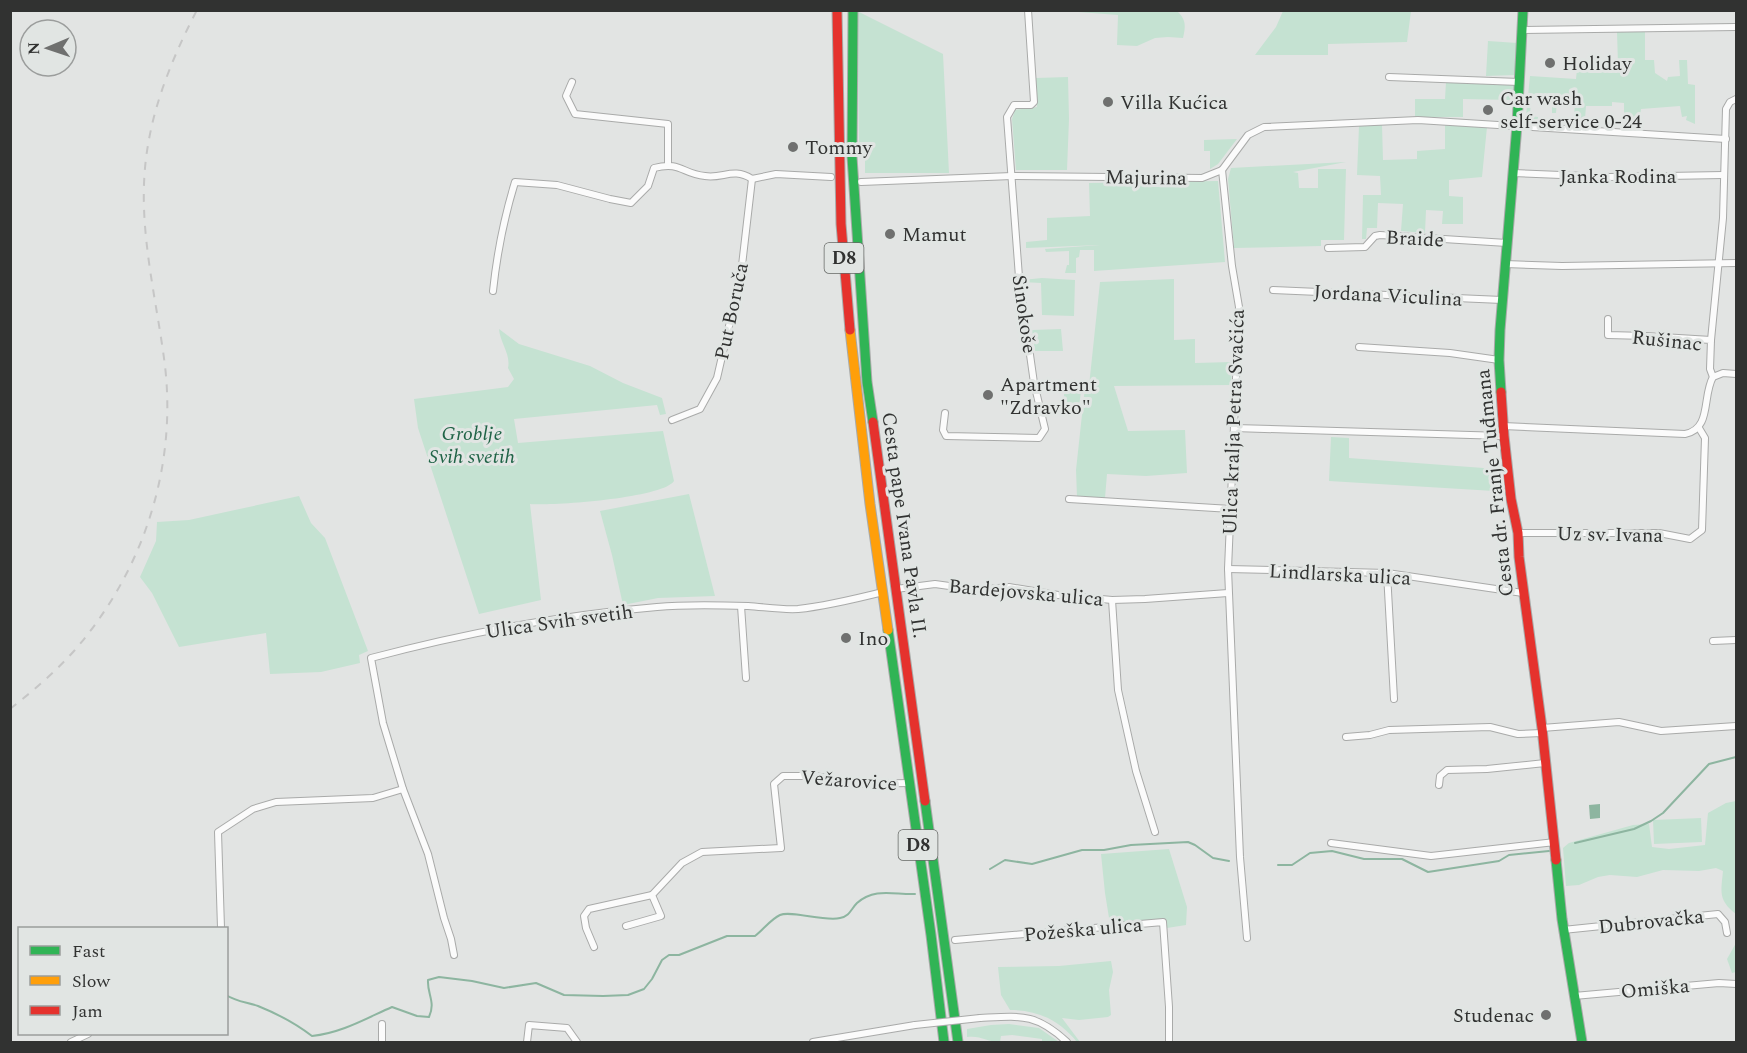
<svg xmlns="http://www.w3.org/2000/svg" width="1747" height="1053" viewBox="0 0 1747 1053" font-family="Spectral,serif">
<rect width="100%" height="100%" fill="#e2e4e3"/>
<g fill="#c5e2d2">
<path d="M857,11L943,54L949,173H865V147L859,146Z"/>
<path d="M1065,11H1177C1186,19 1186,26 1183,38L1168,37L1155,38L1137,46L1117,45L1118,15Z"/>
<path d="M1283,11H1411L1407,42L1328,44V55H1255L1276,27Z"/>
<path d="M1617,32H1645V60H1654L1655,73L1667,81L1668,77L1680,76L1679,60H1687L1688,84L1695,85V124L1686,120L1687,116L1682,117L1680,106L1641,109L1639,126H1624V103L1612,102V106H1586L1585,119H1574L1575,101L1557,100L1556,113H1552V99L1531,98L1530,116L1538,117V121L1527,120L1526,116L1530,76L1576,79L1577,69C1591,69 1607,72 1618,64Z"/>
<path d="M1488,41L1517,43L1515,75L1486,76Z"/>
<path d="M1068,77L1069,119L1067,170H1016L1012,119L1015,110L1037,107L1036,78Z"/>
<path d="M1446,82L1514,85L1513,100L1463,99V117H1415V99H1445Z"/>
<path d="M1382,125L1383,160L1417,159V151L1445,149V125L1487,127L1482,177L1449,180V196L1463,197V224H1442L1443,211L1426,210L1425,233L1401,231L1403,204L1378,203L1377,228H1367L1366,239H1362L1363,195H1381L1380,176L1357,175L1359,126Z"/>
<path d="M1237,139L1218,164L1210,169V151H1204V140Z"/>
<path d="M1346,162L1293,172L1298,173L1299,188H1318V169H1346L1344,240H1321V246L1234,248L1228,179L1231,168Z"/>
<path d="M1218,181L1225,262L1094,271V250H1080L1079,257L1076,258V273H1065L1067,265H1069V251L1046,252L1045,249L1100,245L1026,248V242L1047,240V218L1090,216L1089,183Z"/>
<path d="M1042,278L1075,280L1074,316L1042,315L1041,283L1022,282V280Z"/>
<path d="M1174,279V340L1195,339V363L1232,362L1231,385L1114,386L1128,431L1185,430L1187,473L1146,476L1107,474L1105,498L1077,497L1076,470L1085,387L1089,386L1100,282Z"/>
<path d="M499,329L519,344L590,366L623,383L662,398L666,414L660,415L657,405L514,419L518,443L663,431L674,481C663,498 553,506 530,504L541,600L479,614L418,428L414,399L508,387L514,379L508,368C511,354 500,343 499,329Z"/>
<path d="M1061,329L1063,351H1035L1032,330Z"/>
<path d="M1064,385H1082L1079,406H1064Z"/>
<path d="M1331,437L1349,438V458L1497,469L1494,491L1329,481Z"/>
<path d="M689,494L715,596L658,598L623,605L612,555L600,511Z"/>
<path d="M299,496L311,523L325,538L368,651L359,655L360,663L321,672L270,674L266,633L179,647L152,593L140,577L156,541L157,522L189,520Z"/>
<path d="M1736,801V914C1718,900 1721,892 1723,871L1716,868L1699,871L1663,870L1637,877L1610,875L1598,877L1579,885L1566,886L1563,848L1569,843L1633,825L1649,824L1652,847L1669,849L1705,845L1708,813L1726,803Z"/>
<path d="M1701,818L1702,842L1654,844L1653,820Z"/>
<path d="M1169,849L1187,907L1186,925L1167,928L1163,919L1110,924L1105,893L1101,854Z"/>
<path d="M1736,943V972L1732,973L1727,959Z"/>
<path d="M1111,961L1113,972L1109,990L1111,1015L1108,1017L1079,1020L1062,1018L1080,1042H1077C1059,1020 1038,1010 1010,1010L1001,995L998,967L1059,966Z"/>
<path d="M1009,1024L1039,1028L1059,1042H1042V1039L1012,1035L1001,1036L1000,1042C988,1042 980,1035 967,1037V1029L991,1025Z"/>
</g>
<path fill="#8db5a0" d="M1600,804V818L1590,819L1589,805Z"/>
<g fill="none" stroke-linecap="round" stroke-linejoin="round">
<g stroke="#8db5a0" stroke-width="2">
<path d="M1575,843L1634,829L1651,821L1663,813L1709,764L1736,757"/>
<path d="M1278,865H1292L1310,853L1332,851L1364,859H1402L1428,872L1499,861L1509,855L1549,851"/>
<path d="M990,869L1005,860L1032,864L1082,850H1104L1131,845L1188,842L1195,845L1213,858L1229,861"/>
<path d="M226,995C237,1002 247,1002 258,1006C278,1014 295,1023 312,1036C341,1033 365,1019 392,1007L417,1016L429,1017C436,1002 427,994 428,980L439,977L472,981L504,988L536,983L564,995L603,996L628,995L644,989L652,979L662,960L669,955H679L727,936H755C763,930 771,919 780,915C791,910 825,922 840,918C850,916 851,909 857,903C875,887 895,895 915,894"/>
</g>
<defs>
<g id="street">
<path d="M1523,30L1736,27"/>
<path d="M1389,77L1519,82"/>
<path d="M572,82L566,96L575,114L668,124V164"/>
<path d="M1222,170L1232,266L1239,307L1228,569L1240,857L1247,938"/>
<path d="M1513,173L1610,177L1723,175"/>
<path d="M861,182L1012,176L1202,178L1222,170L1248,135L1264,127L1418,120L1726,139"/>
<path d="M1328,248L1365,247L1375,236L1380,235L1507,243"/>
<path d="M1505,264L1562,266L1736,263"/>
<path d="M1273,290L1502,300"/>
<path d="M493,291C497,253 504,218 515,182L557,185L610,199L631,203L648,186L654,168C681,161 682,174 705,176C723,179 733,167 752,179L776,174L831,177"/>
<path d="M1608,319V335L1646,336L1711,340L1710,369L1713,377"/>
<path d="M1711,340L1723,218L1726,109L1730,102L1736,99"/>
<path d="M1359,347L1450,353L1499,360"/>
<path d="M945,413L943,430L946,436L1039,438L1045,429L1034,383L1019,277L1007,117L1014,105H1031L1034,102L1028,10"/>
<path d="M672,420L700,409L717,378L741,274L752,179"/>
<path d="M1503,426L1685,434C1712,429 1702,396 1713,377L1723,373L1736,374"/>
<path d="M1234,428L1504,436"/>
<path d="M1069,499L1231,509"/>
<path d="M1518,533H1659L1690,539L1702,530L1705,438L1699,428"/>
<path d="M1228,569L1387,573L1523,593"/>
<path d="M1387,573L1394,699"/>
<path d="M896,589L935,584L978,590L1009,587L1058,595L1112,600L1145,599L1228,593"/>
<path d="M1112,600L1118,690L1136,771L1155,832"/>
<path d="M741,606L746,678"/>
<path d="M1713,641L1736,640"/>
<path d="M1542,728L1619,722L1661,731L1736,726"/>
<path d="M1346,737L1370,735L1389,730L1490,727L1518,734L1542,733"/>
<path d="M1439,785L1440,776L1447,770L1487,769L1545,763"/>
<path d="M1331,843L1431,856L1555,842"/>
<path d="M626,926L661,916L652,895L682,863L702,852L781,848L774,784L783,776H815L858,784L909,783"/>
<path d="M221,928L218,832L253,809L276,802L373,798L403,789"/>
<path d="M1563,930L1718,914L1725,922L1727,933"/>
<path d="M955,940L1163,922L1169,1007V1042"/>
<path d="M594,947L586,928L584,916L589,909L652,895"/>
<path d="M454,955L451,939L444,918L428,854L403,789L383,723L371,658C465,633 561,615 657,607C687,604 718,605 748,606C764,607 782,610 798,609C827,606 855,599 883,592"/>
<path d="M1574,996L1719,983L1736,984"/>
<path d="M980,1018C1021,1016 1036,1013 1067,1042"/>
<path d="M71,1042L88,1034"/>
<path d="M382,1042V1024"/>
<path d="M527,1042L529,1025L567,1028L577,1042"/>
<path d="M813,1042L915,1025"/>
</g>
<g id="fast">
<path d="M853,10L852,157L867,382L873,422"/>
<path d="M1501,392L1499,360L1500,330L1517,125L1523,10"/>
<path d="M888,630L931,935L944,1042"/>
<path d="M925,801L958,1042"/>
<path d="M1556,860L1562,919L1582,1042"/>
</g>
<path id="slow" d="M850,330L870,504L888,630"/>
<g id="jam">
<path d="M837,10L841,224L850,330"/>
<path d="M1501,392L1504,436L1511,499L1518,533L1519,557L1542,728L1556,860"/>
<path d="M873,422L925,801"/>
</g>
</defs>
<use href="#street" stroke="#a9aaa9" stroke-width="8"/>
<use href="#fast" stroke="#a9aaa9" stroke-width="11"/>
<use href="#slow" stroke="#a9aaa9" stroke-width="11"/>
<use href="#jam" stroke="#a9aaa9" stroke-width="11"/>
<use href="#street" stroke="#fbfbfb" stroke-width="6"/>
<use href="#fast" stroke="#30b455" stroke-width="9"/>
<use href="#slow" stroke="#ff9f0a" stroke-width="9"/>
<use href="#jam" stroke="#e5322d" stroke-width="9"/>
<path stroke="#c6c6c6" stroke-width="2" stroke-dasharray="8 8" stroke-linecap="butt" d="M10,709C33,691 55,672 74,651C142,573 177,470 165,366C157,301 139,235 145,168C150,112 171,60 197,10"/>
<defs>
<path id="street-bridge" d="M915,1025L980,1018"/>
</defs>
<use href="#street-bridge" stroke="#a9aaa9" stroke-width="8" stroke-linecap="butt"/>
<use href="#street-bridge" stroke="#fbfbfb" stroke-width="6"/>
</g>
<g fill="#6f706f" stroke="#e1e5e3" stroke-width="2">
<circle cx="1550" cy="63" r="6"/>
<circle cx="1108" cy="102" r="6"/>
<circle cx="1488" cy="110" r="6"/>
<circle cx="793" cy="147" r="6"/>
<circle cx="890" cy="234" r="6"/>
<circle cx="988" cy="395" r="6"/>
<circle cx="846" cy="638" r="6"/>
<circle cx="1546" cy="1015" r="6"/>
</g>
<g text-anchor="middle" stroke-width="6" stroke-linejoin="round" paint-order="stroke">
<g fill="#e1e5e3" stroke="#666866" stroke-width="1.5">
<rect x="824.5" y="243" width="39" height="30" rx="4.5"/>
<rect x="898.5" y="830" width="39" height="30" rx="4.5"/>
</g>
<g font-size="18" font-weight="bold" fill="#313231">
<text x="844" y="264">D8</text>
<text x="918" y="851">D8</text>
</g>
<g font-size="20" fill="#313231" stroke="#e1e5e3" text-anchor="start">
<text x="1562" y="70">Holiday</text>
<text x="1500" y="105">Car wash<tspan x="1500" dy="23">self-service 0-24</tspan></text>
<text x="1120" y="109">Villa Kućica</text>
<text x="805" y="154">Tommy</text>
<text x="902" y="241">Mamut</text>
<text x="1000" y="391">Apartment<tspan x="1000" dy="23">"Zdravko"</tspan></text>
<text x="858" y="645">Ino</text>
<text x="1534" y="1022" text-anchor="end">Studenac</text>
</g>
<g font-size="20" fill="#313231" stroke="#e1e5e3">
<text x="1618" y="183">Janka Rodina</text>
<text transform="translate(1146 177) rotate(1)" y="7">Majurina</text>
<text transform="translate(1415 238) rotate(3)" y="7">Braide</text>
<text transform="translate(1388 295) rotate(3)" y="7">Jordana Viculina</text>
<text transform="translate(731 311) rotate(-78)" y="7">Put Boruča</text>
<text transform="translate(1025 314) rotate(82)" y="7">Sinokoše</text>
<text transform="translate(1667 340) rotate(6)" y="7">Rušinac</text>
<text transform="translate(1233 422) rotate(-88)" y="7">Ulica kralja Petra Svačića</text>
<text transform="translate(1494 483) rotate(-96)" y="7">Cesta dr. Franje Tuđmana</text>
<text transform="translate(905 525) rotate(82)" y="7">Cesta pape Ivana Pavla II.</text>
<text transform="translate(1610 534) rotate(1)" y="7">Uz sv. Ivana</text>
<text transform="translate(1340 574) rotate(3)" y="7">Lindlarska ulica</text>
<text transform="translate(1026 592) rotate(5)" y="7">Bardejovska ulica</text>
<text transform="translate(559 621) rotate(-8)" y="7">Ulica Svih svetih</text>
<text transform="translate(849 780) rotate(4)" y="7">Vežarovice</text>
<text transform="translate(1651 921) rotate(-6)" y="7">Dubrovačka</text>
<text transform="translate(1083 929) rotate(-5)" y="7">Požeška ulica</text>
<text transform="translate(1655 988) rotate(-5)" y="7">Omiška</text>
</g>
<g font-size="20" font-style="italic" fill="#1f6346" stroke="#e1e5e3">
<text x="472" y="440">Groblje<tspan x="472" dy="23">Svih svetih</tspan></text>
</g>
</g>
<rect width="1747" height="1053" fill="none" stroke="#313231" stroke-width="24"/>
<rect x="18" y="927" width="210" height="108" fill="#e1e5e3" stroke="#9b9d9c" stroke-width="1.5"/>
<rect x="30" y="946" width="30" height="9" fill="#30b455" stroke="#9b9d9c" stroke-width="1.5"/>
<text x="72" y="957" font-size="18" fill="#313231">Fast</text>
<rect x="30" y="976" width="30" height="9" fill="#ff9f0a" stroke="#9b9d9c" stroke-width="1.5"/>
<text x="72" y="987" font-size="18" fill="#313231">Slow</text>
<rect x="30" y="1006" width="30" height="9" fill="#e5322d" stroke="#9b9d9c" stroke-width="1.5"/>
<text x="72" y="1017" font-size="18" fill="#313231">Jam</text>
<g transform="translate(48 48) rotate(268)"><circle r="28" fill="#e1e5e3" stroke="#9b9d9c" stroke-width="1.5"/>
<path d="M0-4.5L10 22L0 15L-10 22Z" fill="#6f706f"/>
<text y="-9" font-size="16" font-weight="bold" text-anchor="middle" fill="#313231">N</text>
</g>
</svg>
